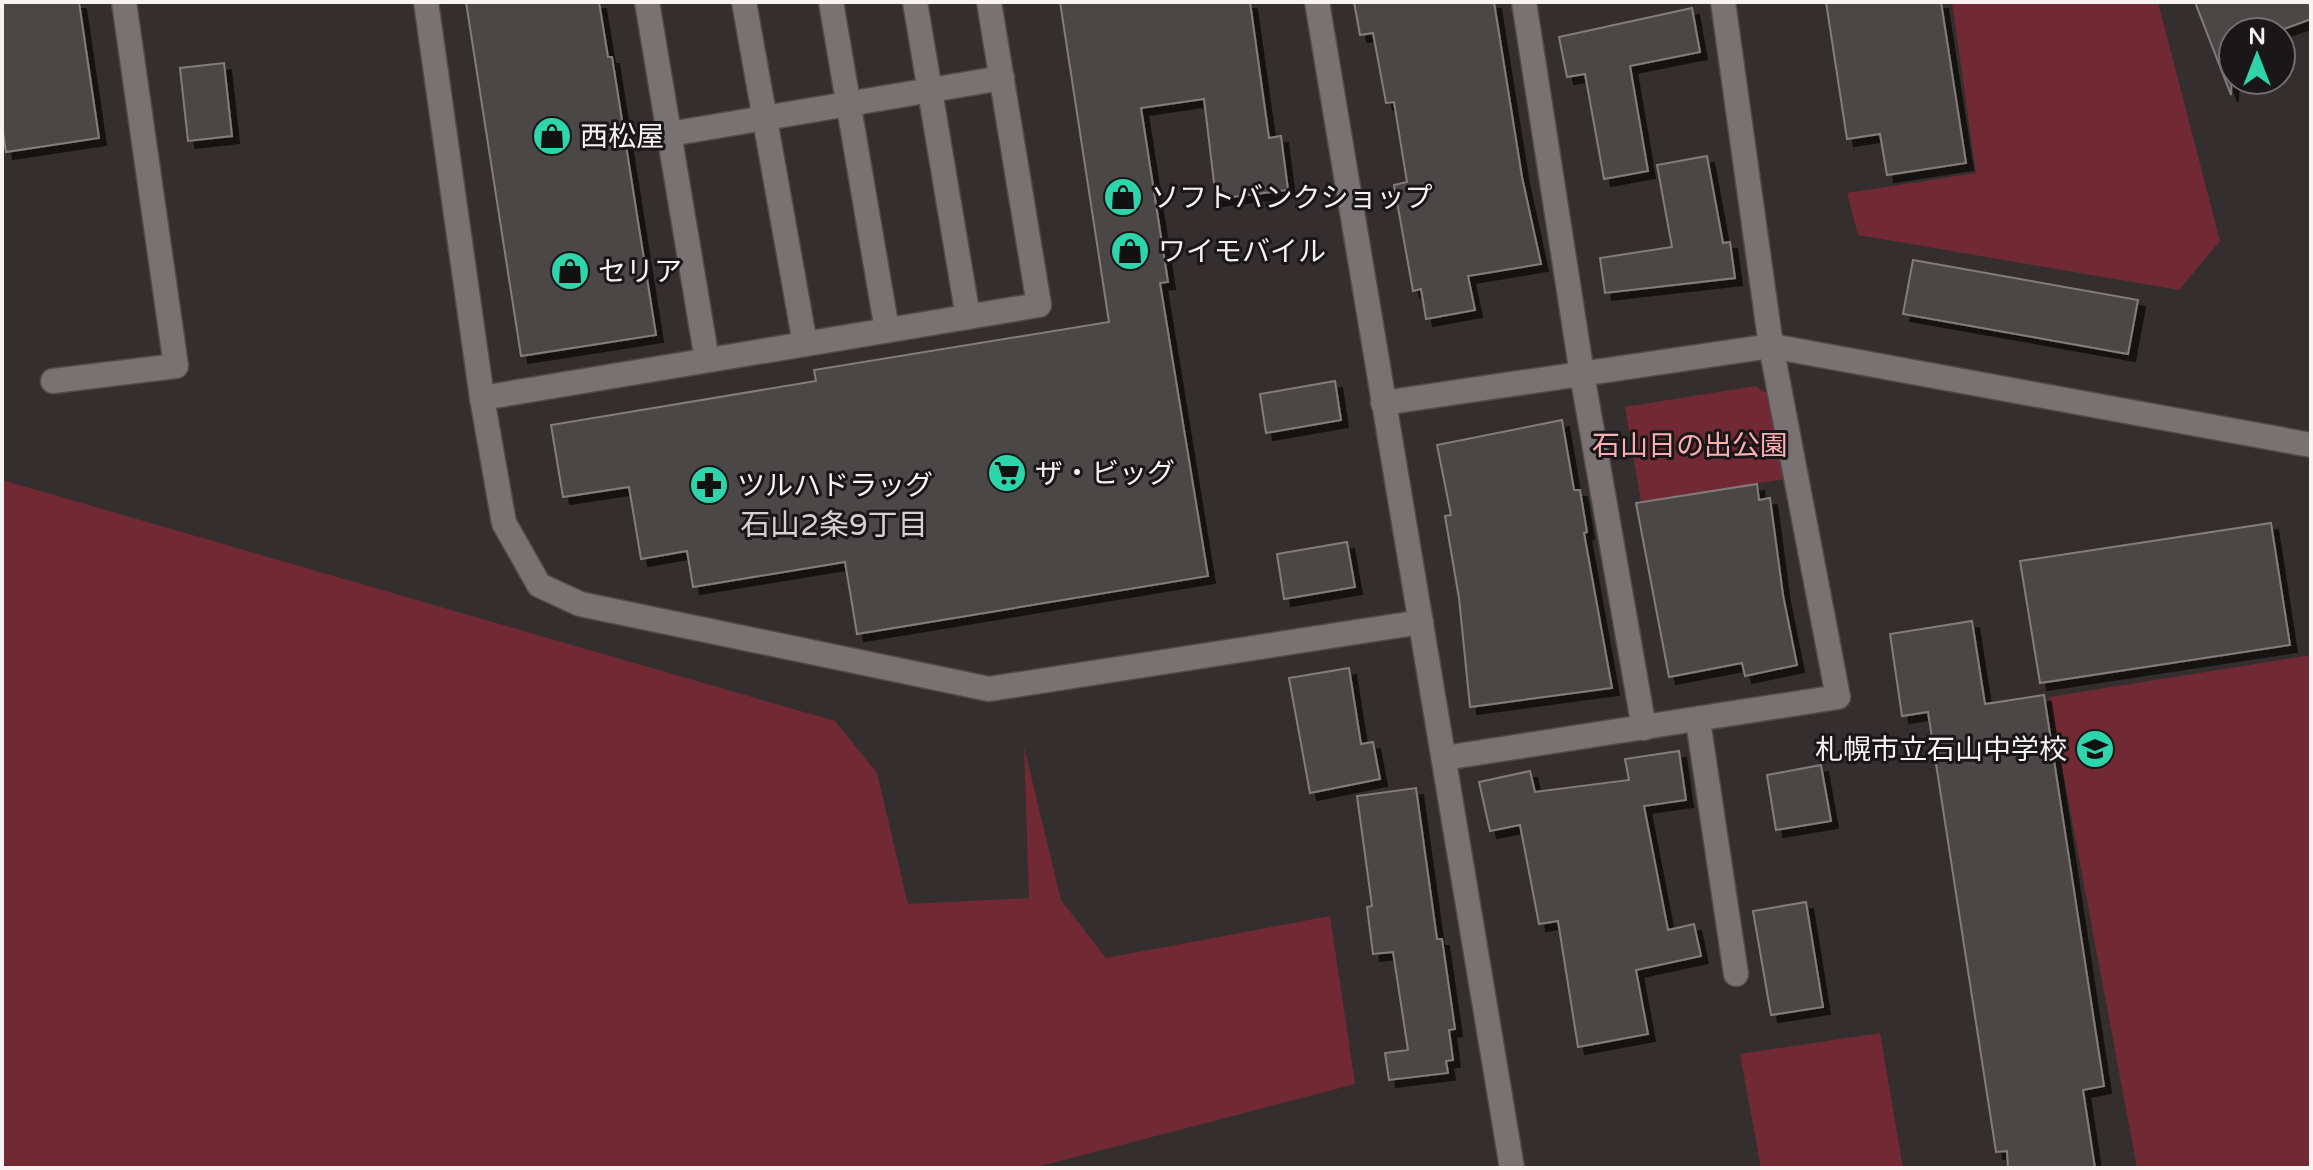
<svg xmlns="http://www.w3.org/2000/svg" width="2313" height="1170" viewBox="0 0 2313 1170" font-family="'Varela Round','Noto Sans JP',sans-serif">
<defs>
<filter id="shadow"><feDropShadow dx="7" dy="7" stdDeviation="0" flood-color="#0009"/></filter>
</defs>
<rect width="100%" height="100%" fill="#342e2e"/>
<g fill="#712a34">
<path d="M1952,2H2158L2220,241L2179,290L1858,235L1847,193L1976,173Z"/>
<path d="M1755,386L1770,395L1784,479L1641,502L1625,407Z"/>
<path d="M2,480L835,721L877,773L908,904L1029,898L1024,747L1061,900L1106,958L1330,916L1355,1084L1033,1168H2Z"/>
<path d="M2311,655V1168H2137L2049,697Z"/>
<path d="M1880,1033L1903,1168H1761L1740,1054Z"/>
</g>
<g fill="#4c4646" stroke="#837c7c" stroke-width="2" filter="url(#shadow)">
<path d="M2,2H79L99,138L6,152L2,125Z"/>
<path d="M466,2H599L608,57H612L656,335L521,356Z"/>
<path d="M1060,2H1250L1269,138L1281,136L1288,190L1216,199L1204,99L1141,108L1168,282L1160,283L1208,576L857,634L845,562L693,587L687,551L641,559L629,487L563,497L551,425L816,381L814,370L1109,322Z"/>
<path d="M1354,2H1494L1522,177L1541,264L1468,276L1475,310L1426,319L1421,289L1413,291L1394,185L1407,182L1394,102L1386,103L1373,33L1360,35Z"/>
<path d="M1826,2H1941L1966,163L1887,175L1880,134L1847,139Z"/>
<path d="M2195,2H2311V19L2276,32H2233L2231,95Z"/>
<path d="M1692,8L1700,52L1630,66L1648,171L1604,179L1585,74L1567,77L1559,37Z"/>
<path d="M224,63L232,136L188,141L180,68Z"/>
<path d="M1707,156L1723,243L1730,242L1735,278L1605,293L1600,258L1672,247L1657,165Z"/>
<path d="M1913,260L2138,300L2128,354L1903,314Z"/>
<path d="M1335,381L1341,420L1266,433L1260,394Z"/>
<path d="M1562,420L1574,490H1580L1587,532L1584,533L1612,688L1470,707L1459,598L1445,516L1451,515L1437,445Z"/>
<path d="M1757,484L1759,500L1770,498L1783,595L1797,665L1745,676L1742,663L1669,677L1636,503Z"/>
<path d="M2271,523L2290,645L2040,683L2020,561Z"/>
<path d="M1347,542L1355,587L1284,599L1277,554Z"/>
<path d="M1972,621L1985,704L2044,695L2104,1086L2083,1090L2095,1168H2008L2007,1151L1996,1152L1928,712L1902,716L1890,634Z"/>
<path d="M1349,668L1361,744L1373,742L1380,779L1310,793L1289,678Z"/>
<path d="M1679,751L1686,800L1644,806L1668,930L1694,924L1701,956L1636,970L1648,1034L1578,1047L1558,921L1539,924L1520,825L1490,831L1479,782L1530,771L1535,792L1629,780L1625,759Z"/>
<path d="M1821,765L1831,821L1776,830L1767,775Z"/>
<path d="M1416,788L1437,939H1442L1455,1029L1449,1030L1453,1060L1446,1061L1448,1073L1389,1080L1385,1053L1408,1050L1393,952L1373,954L1367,907L1372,906L1357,796Z"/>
<path d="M1806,902L1823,1007L1771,1015L1753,911Z"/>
</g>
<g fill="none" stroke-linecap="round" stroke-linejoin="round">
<defs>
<g id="minor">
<path d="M426,2L482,398L504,523L539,585L580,604L989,689L1421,622"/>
<path d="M647,2L707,360"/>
<path d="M744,2L805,344"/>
<path d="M831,2L887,330"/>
<path d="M915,2L968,317"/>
<path d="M1317,2L1512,1168"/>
<path d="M1524,2L1582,374L1644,728"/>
<path d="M670,134L1002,78"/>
<path d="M53,381L176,366L124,2"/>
<path d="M482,398L1039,305L989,2"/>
<path d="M1383,403L1771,346L2311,445"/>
<path d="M1698,721L1736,974"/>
<path d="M1444,758L1838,697L1771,346L1723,2"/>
</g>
</defs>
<use href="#minor" stroke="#504b4b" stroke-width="27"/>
<use href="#minor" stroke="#797172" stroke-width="24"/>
</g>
<defs>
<symbol id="shop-disc" viewBox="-11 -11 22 22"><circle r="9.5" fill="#2ed4aa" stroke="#191717"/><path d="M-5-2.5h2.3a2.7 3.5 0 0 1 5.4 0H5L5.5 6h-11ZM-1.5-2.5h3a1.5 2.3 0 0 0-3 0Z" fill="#111"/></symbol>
<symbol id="supermarket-disc" viewBox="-11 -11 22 22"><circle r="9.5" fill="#2ed4aa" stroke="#191717"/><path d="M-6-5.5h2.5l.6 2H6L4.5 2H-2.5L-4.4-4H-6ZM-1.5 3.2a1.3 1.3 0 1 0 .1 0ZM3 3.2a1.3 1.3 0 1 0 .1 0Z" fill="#111"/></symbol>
<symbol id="pharmacy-disc" viewBox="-11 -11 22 22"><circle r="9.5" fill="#2ed4aa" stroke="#191717"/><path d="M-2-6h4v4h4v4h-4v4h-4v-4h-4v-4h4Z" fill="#111"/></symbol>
<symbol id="school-disc" viewBox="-11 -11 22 22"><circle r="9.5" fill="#2ed4aa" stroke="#191717"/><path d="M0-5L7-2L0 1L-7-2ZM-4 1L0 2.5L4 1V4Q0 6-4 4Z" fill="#111"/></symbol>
</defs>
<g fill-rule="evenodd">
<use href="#shop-disc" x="530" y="114" width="44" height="44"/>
<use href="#shop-disc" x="1101" y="175" width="44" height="44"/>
<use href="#shop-disc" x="1108" y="229" width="44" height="44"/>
<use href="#shop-disc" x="548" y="249" width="44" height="44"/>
<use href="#supermarket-disc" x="985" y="451" width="44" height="44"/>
<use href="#pharmacy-disc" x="687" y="463" width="44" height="44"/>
<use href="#school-disc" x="2073" y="727" width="44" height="44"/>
</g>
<g text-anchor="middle" stroke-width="6" stroke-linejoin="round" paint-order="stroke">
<g font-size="28" fill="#f7f3f3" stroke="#191717" text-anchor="start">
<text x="580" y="146">西松屋</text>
<text x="1151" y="207">ソフトバンクショップ</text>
<text x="1158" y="261">ワイモバイル</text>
<text x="598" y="281">セリア</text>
<text x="1035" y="483">ザ・ビッグ</text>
<text x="737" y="495">ツルハドラッグ</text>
<text x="2067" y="759" text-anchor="end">札幌市立石山中学校</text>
</g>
<g font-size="28" fill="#feaeb3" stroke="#191717">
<text x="1690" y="455">石山日の出公園</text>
</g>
<g font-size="30" fill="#d9d0d1" stroke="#191717">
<text x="834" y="535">石山2条9丁目</text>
</g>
</g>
<rect width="2313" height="1170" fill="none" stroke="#f7f3f3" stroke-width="8"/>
<g transform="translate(2257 56)"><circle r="38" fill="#191717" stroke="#726f6f" stroke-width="2"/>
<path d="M0-6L14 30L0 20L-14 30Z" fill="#2ed4aa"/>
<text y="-12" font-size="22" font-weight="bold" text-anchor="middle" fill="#f7f3f3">N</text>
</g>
</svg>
